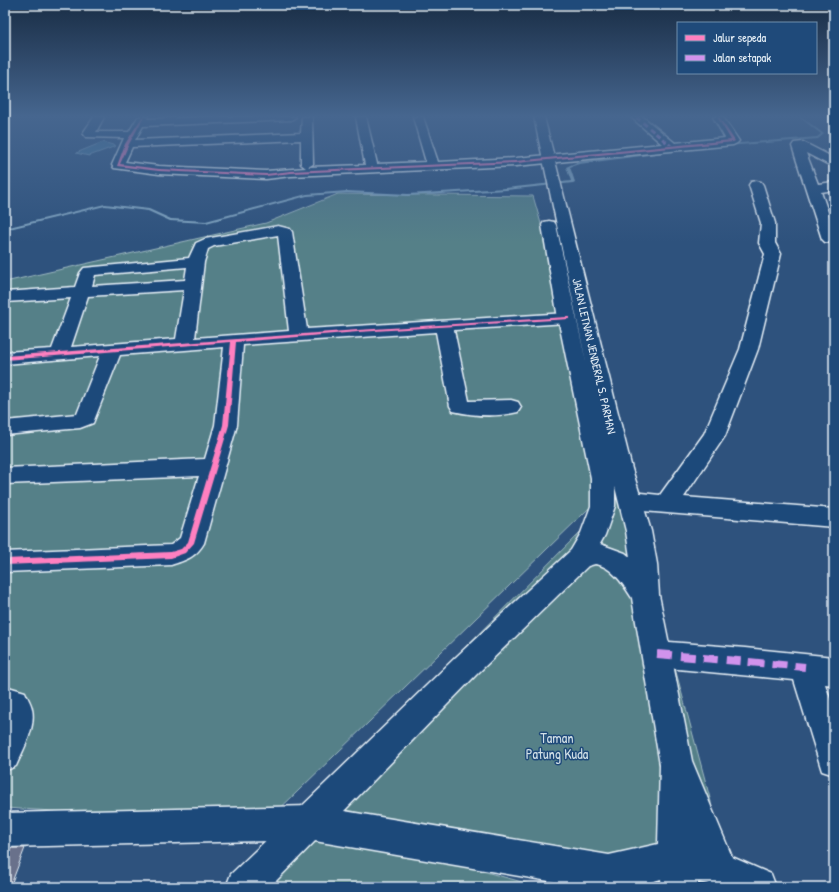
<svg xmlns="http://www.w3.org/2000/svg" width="839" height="892" viewBox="0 0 839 892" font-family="'Patrick Hand',sans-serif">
<rect width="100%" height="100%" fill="#2e527d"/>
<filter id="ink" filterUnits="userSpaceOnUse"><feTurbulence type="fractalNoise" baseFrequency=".025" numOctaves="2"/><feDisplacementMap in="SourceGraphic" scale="8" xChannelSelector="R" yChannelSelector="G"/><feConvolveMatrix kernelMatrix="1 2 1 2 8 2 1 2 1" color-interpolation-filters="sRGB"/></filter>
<g filter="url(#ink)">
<g fill="#548088" stroke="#9eb8c0">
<path d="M338,194L533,196L616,482L264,824L5,808V282L266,223Z"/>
<path d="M626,486L711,802L707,887H584L511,875L356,833L321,792Z"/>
<path d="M309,823L540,887H248Z"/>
</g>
<path fill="#42789f" stroke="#84a8c3" d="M103,142L116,146L89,156L76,153Z"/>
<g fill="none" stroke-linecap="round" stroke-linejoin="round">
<g fill="#84a8c3" fill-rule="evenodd">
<path d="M799,117H802L824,134L818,139L727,146L726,145L727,144L817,137L821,134Z"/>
<path d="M679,149L681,150L680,151L579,164L570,167L575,182L573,183L506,190L408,196L347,193L307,196L206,223L170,221L148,211L105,206L5,230V228L105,204L149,209L171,219L206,221L307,194L347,191L408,194L506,188L571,181L566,167L577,162Z"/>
</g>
</g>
<path fill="#69718b" stroke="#e8f1f8" d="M5,848H25L10,887H5Z"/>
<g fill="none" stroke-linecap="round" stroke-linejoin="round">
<defs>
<g id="minor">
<path d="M94,117H104L96,132H129L138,117H148L147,119L211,117H296L291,120L143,126L135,140L301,133L302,117H312L313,164L308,167L365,165L356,117H366L377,164L426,162L413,117H423L438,162L516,158L662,144L631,117H643L675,143L725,138L713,117H723L739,141L737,143L733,145L516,166L291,176L266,179L159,174L114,168L112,165L124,138L86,137L83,133ZM301,140V164L306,168L266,171L159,166L125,162L132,147Z"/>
<path d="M803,142L834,158L833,167L806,153L818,184L834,182V190L821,192L834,229V243L825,242L822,239L792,146L794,143Z"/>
<path d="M756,181L761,182L763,185L775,223V243L781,254L758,349L725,436L684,497L834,509V527L631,510L623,507L619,501L623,495L631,492L660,495L704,434L740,349L765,254L759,243L761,223L749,185L751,182Z"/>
<path d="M278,226L290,229L292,232L307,329L567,313L573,314L576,318L573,322L567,323L454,330L469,401L511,400L518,402L521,407L518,412C497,417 474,416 453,411L450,406L436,332L243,345L237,425L204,543C196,557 186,560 171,565L5,572V552L171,545L180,538L199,476L5,484V468L205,459L215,425L224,347L120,355L93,423L80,428L5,435V421L77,414L100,356L5,364V352L52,349L71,298L5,302V292L75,287L80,273L84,268L189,258L196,243L205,239ZM278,235L289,331L195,338L204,262L208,249L214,246ZM187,267L185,280L92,286L95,275ZM184,290L176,339L71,347L88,296Z"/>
<path d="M657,641L745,648L834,657V685L825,684L834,710V775L822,771L794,680L657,667L647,663L643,654L647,645Z"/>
<path d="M5,686L25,692C27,697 31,703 32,709C36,728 23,750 16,766L5,771Z"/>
<path d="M309,806L321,811L326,823L321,835L309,840L5,847V813Z"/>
</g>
<path id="major" d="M309,806L321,811L326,823L321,835L270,887H226L231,874L297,811Z"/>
<path id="highway" d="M534,117H544L632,469L651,531L657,564L659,595L671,654L692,761L732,857L771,874L776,887H709L708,884L698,882V887H662L661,879L651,882L653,887H584L309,840L297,835L292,823L297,811L456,657L571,550L581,533L591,506V478L558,318L542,225L544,222L549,221L554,222L556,225L586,362ZM615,487L626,531L630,557L625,553L600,544L605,535L615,506ZM595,564C612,566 623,584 632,598L660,765L658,844L609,855L344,811L476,675L588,566Z"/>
</defs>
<use href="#minor" stroke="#e8f1f8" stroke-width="3"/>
<use href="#major" stroke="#e8f1f8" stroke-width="3"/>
<use href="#highway" stroke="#e8f1f8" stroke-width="3"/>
<use href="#minor" fill="#1f4a7a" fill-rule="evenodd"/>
<use href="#major" fill="#1f4a7a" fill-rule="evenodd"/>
<use href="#highway" fill="#1f4a7a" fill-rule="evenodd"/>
<path stroke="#d193ec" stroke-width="3" stroke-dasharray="5.5 3" stroke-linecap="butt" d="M636,117L671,146"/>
<path stroke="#d193ec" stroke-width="6" stroke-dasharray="12 6" stroke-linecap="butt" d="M657,654H661"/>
<path stroke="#d193ec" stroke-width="8" stroke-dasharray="15 8" stroke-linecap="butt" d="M657,654L805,667"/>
<defs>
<g id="cycleway">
<path d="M142,117H144L129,144L120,164L159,169L266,174L291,171L516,161L731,140L717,117H719L735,141L733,142L516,163L291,173L266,176L159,171L117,166L125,144Z"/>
<path d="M567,317H569V319L358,332L236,342L229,425L194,543L185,553L171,558L5,565V559L171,552L181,549L188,542L223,425L231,342L5,360V356L358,330Z"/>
</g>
</defs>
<use href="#cycleway" stroke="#1f4a7a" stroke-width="2"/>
<use href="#cycleway" fill="#ff80c0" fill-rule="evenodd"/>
</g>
</g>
<linearGradient id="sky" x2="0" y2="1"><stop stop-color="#192d45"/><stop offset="0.48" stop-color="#46668f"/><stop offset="1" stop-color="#46668f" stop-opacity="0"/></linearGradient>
<rect width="839" height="242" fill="url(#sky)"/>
<g text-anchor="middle" stroke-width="3" stroke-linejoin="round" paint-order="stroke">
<g font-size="12" fill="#e8f1f8" stroke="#1f4a7a">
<text transform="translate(594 356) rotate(77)" y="4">JALAN LETNAN JENDERAL S. PARMAN</text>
</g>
<g font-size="14" fill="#d2e0e7" stroke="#1f4a7a">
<text x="557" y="743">Taman<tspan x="557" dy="16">Patung Kuda</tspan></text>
</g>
</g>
<rect width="839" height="892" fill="none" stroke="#1f4a7a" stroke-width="20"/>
<rect x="10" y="10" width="819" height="872" fill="none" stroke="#e8f1f8" stroke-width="1.5" filter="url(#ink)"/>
<rect x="677" y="22" width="140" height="52" fill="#1f4a7a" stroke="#6f8dac"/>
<rect x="685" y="35" width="20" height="6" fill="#ff80c0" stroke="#6f8dac"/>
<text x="713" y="42" font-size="12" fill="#e8f1f8">Jalur sepeda</text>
<rect x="685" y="55" width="20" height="6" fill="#d193ec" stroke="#6f8dac"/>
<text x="713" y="62" font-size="12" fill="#e8f1f8">Jalan setapak</text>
</svg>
